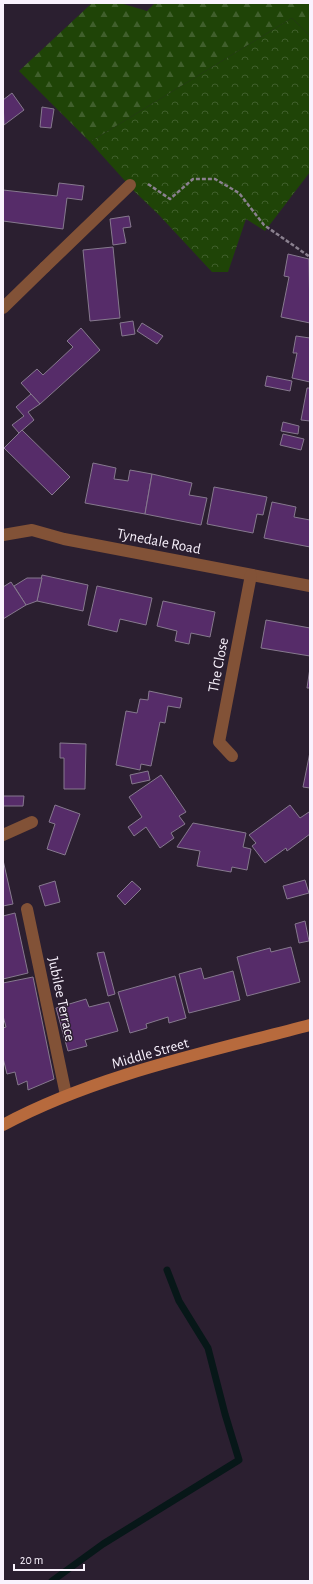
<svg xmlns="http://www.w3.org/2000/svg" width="313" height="1584" viewBox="0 0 313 1584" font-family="'Alegreya Sans',sans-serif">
<defs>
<pattern id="forest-firs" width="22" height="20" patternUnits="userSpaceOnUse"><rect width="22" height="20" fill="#1f4407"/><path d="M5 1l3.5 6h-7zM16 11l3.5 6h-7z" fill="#405f2c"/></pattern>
<pattern id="park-crowns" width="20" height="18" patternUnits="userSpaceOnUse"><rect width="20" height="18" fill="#1f4407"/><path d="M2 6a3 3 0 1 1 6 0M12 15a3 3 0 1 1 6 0" fill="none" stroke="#405f2c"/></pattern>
</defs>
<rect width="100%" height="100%" fill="#2b1f30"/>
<path fill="url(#forest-firs)" d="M92,3H120L147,11L155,3H310V36L292,18L90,142L19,71Z"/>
<path fill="url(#park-crowns)" d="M292,18L310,36V172L265,231L246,219L228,272H212L159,215L135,192L90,142Z"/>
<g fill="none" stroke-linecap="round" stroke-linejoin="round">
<path stroke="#071718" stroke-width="7" d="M52,1581L103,1544L239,1460L225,1414L208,1348L179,1301L167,1270"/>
</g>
<g fill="#562c69" stroke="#86798e">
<path d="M12,93L24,110L4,125L3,100Z"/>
<path d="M42,107L54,109L51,128L40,127Z"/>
<path d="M59,183L84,186L82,200L67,198L63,229L3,221V190L57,196Z"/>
<path d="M129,216L131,227L123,228L126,243L113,245L110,219Z"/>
<path d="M113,247L120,318L90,321L83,250Z"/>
<path d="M288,254L309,259L310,323L281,317L289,277L284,276Z"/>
<path d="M133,321L135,334L122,336L120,323Z"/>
<path d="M142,323L163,336L157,344L137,331Z"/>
<path d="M81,328L100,350L40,404L21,383L37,369L43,375L73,347L67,341Z"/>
<path d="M296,336L310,338V382L292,378L297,353H293Z"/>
<path d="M267,376L292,381L290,391L265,386Z"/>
<path d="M307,388H310V421L301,420Z"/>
<path d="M31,394L40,404L28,412L34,420L19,433L12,425L24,416L16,407Z"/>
<path d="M283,422L299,426L298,434L281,431Z"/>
<path d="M22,430L70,477L52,495L4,448Z"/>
<path d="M283,434L304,439L301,450L280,445Z"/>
<path d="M93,463L116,468L114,479L122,480L128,481L130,470L152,474L145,514L85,503Z"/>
<path d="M152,474L192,483L189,495L207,498L201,525L145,514Z"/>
<path d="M214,487L267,497L263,515L257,514L253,533L207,524Z"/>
<path d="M272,502L296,507L294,517L310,520V547L264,538Z"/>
<path d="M42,575L88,585L83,611L37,601Z"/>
<path d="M27,578H42L37,601L26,605L14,586Z"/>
<path d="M11,582L26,605L3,619V587Z"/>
<path d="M97,586L152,598L146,625L120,619L117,632L88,625Z"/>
<path d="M163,601L215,612L210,637L191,633L189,644L175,641L177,631L157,626Z"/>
<path d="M266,620L310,628V656L261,648Z"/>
<path d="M310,668V688H307Z"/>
<path d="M149,691L182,698L180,708L168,706L165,723L160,722L151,766L141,764L140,770L116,765L126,711L137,713L140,699L148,700Z"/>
<path d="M60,743L86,744L85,789H64V758H60Z"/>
<path d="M310,752V788L303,787Z"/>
<path d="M148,771L150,780L132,784L130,775Z"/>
<path d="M161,775L186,812L179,816L185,824L171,833L174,838L160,848L146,827L134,836L128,827L142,817L129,797Z"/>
<path d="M3,796H24L23,806H3Z"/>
<path d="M55,805L80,814L65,855L47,849L55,824L49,822Z"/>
<path d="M290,805L300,818L309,812L310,814V834L287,851L286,848L265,863L252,846L256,843L249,835Z"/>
<path d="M193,823L246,833L243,847L251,849L247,870L232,867L231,872L197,866L200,851L177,847Z"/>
<path d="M3,860L13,904L3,906Z"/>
<path d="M305,880L309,893L287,899L283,886Z"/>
<path d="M55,881L60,902L45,906L39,886Z"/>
<path d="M132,881L141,889L125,905L117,896Z"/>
<path d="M15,913L28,973L3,979V916Z"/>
<path d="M305,921L309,941L299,943L295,924Z"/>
<path d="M291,947L300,982L247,996L237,957L270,948L271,952Z"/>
<path d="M104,952L115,994L108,996L97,953Z"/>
<path d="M201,968L204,979L233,971L240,1000L189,1013L179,974Z"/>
<path d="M175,976L186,1018L169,1023L168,1017L146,1024L147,1028L130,1033L118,992Z"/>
<path d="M33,977L54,1079L28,1090L27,1081L18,1085L15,1072L7,1074L3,1058V1028L6,1027L3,1016V983Z"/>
<path d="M86,999L89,1007L109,1002L118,1031L85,1040L87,1046L68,1051L56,1008Z"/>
</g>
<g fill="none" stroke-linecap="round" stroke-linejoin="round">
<path stroke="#8a808f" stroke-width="2.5" stroke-dasharray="4 2" stroke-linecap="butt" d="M148,184L170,199L193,179H215L239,193L264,225L310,257"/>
<g stroke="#825237" stroke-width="12">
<path d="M45,267L130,185"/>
<path d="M3,835L32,822"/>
</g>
<g stroke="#825237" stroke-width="12">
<path d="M3,308L45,267"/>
<path d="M3,535L32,530L64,539L310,586"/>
<path d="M232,756L219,742L251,575"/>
<path d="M27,909L66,1095"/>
</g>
<path stroke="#b76a3d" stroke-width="12" d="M3,1125C96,1075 208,1052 310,1025"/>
</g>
<g text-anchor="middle" stroke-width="3" stroke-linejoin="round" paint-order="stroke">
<g font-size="15" fill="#f9f2fd" stroke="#2b1f30">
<text transform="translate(159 541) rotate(11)" y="5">Tynedale Road</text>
<text transform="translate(218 665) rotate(-79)" y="5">The Close</text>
<text transform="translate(62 999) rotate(78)" y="5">Jubilee Terrace</text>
<text transform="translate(150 1053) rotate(-16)" y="5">Middle Street</text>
</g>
</g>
<rect width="313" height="1584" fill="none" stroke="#f9f2fd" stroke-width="8"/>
<path d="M14 1564v6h70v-6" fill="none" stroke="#f9f2fd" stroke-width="2"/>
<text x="20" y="1564" font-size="12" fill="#f9f2fd" stroke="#2b1f30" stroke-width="3" paint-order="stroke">20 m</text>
</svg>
